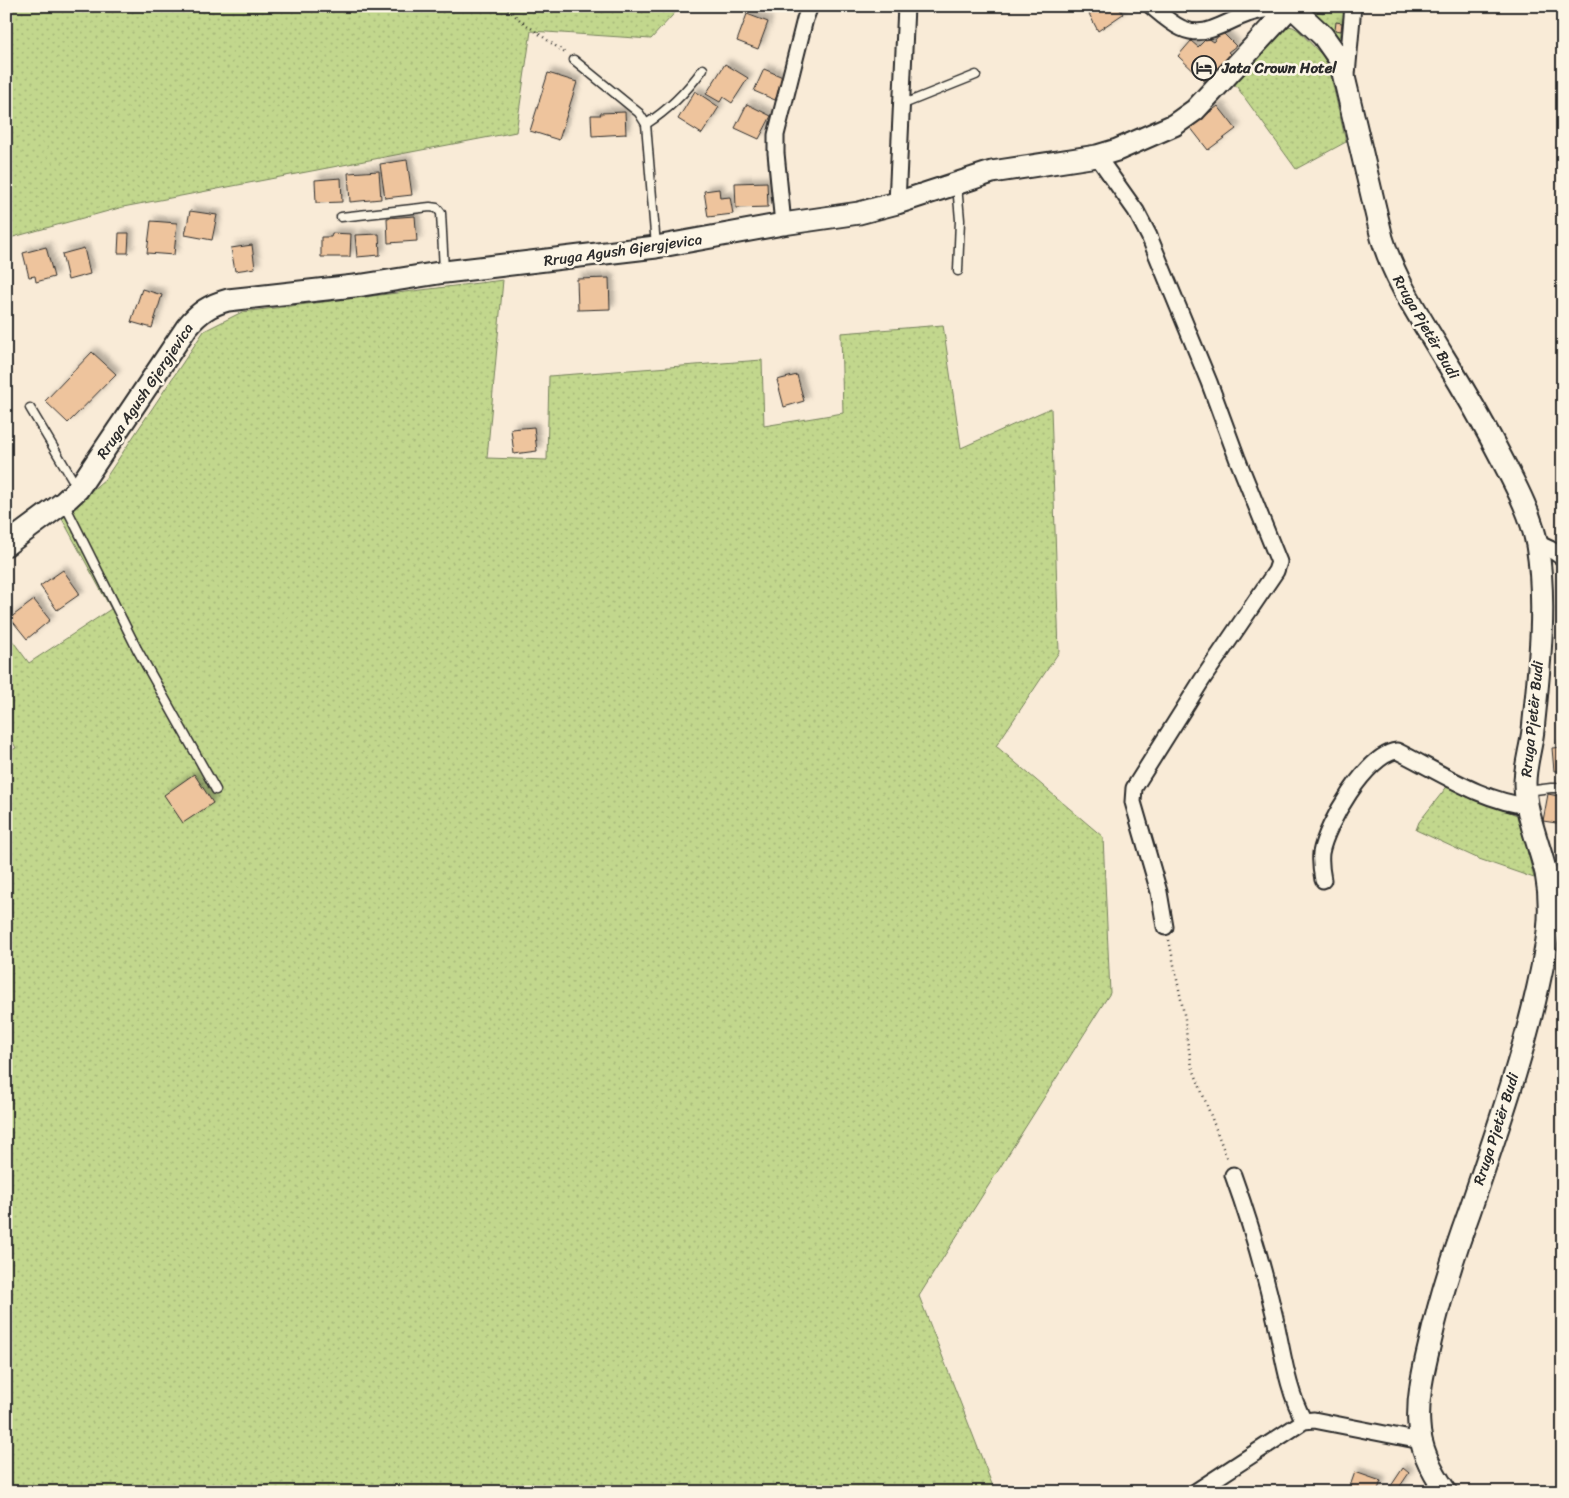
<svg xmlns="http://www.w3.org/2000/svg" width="1569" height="1498" viewBox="0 0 1569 1498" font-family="Sriracha,sans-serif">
<defs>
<pattern id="grass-dots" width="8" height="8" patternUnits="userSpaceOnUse" patternTransform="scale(1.25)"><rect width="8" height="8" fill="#c2d78d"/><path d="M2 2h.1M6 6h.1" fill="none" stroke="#a7b97a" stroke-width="1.8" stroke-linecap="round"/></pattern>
<filter id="shadow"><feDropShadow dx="4.5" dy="-4.5" stdDeviation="2.5" flood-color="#0004"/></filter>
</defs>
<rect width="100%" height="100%" fill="#f9ebd7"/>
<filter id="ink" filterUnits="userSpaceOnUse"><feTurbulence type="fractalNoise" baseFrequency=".02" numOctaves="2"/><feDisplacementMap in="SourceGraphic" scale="10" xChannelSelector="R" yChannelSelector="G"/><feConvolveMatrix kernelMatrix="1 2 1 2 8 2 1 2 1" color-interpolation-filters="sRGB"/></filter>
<g filter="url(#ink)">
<g fill="url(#grass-dots)" stroke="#76815c">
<path d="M6,6H681L651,39L531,31L516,132L123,207L6,239Z"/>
<path d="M1345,6L1340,39L1338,38L1309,9V7Z"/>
<path d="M1288,26L1293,27L1298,30L1323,56L1329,68L1346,142L1296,169L1234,83Z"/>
<path d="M503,280L487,458L547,460L549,376L762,360L764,426L843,413L841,333L943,325L961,448L1051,408L1059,652L996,746L1103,837L1110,993L919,1296L995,1492H6V753L16,748L6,729V632L29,663L111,609L61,517L105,479L204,331L242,312Z"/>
<path d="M1449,784L1478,799L1519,816L1534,878L1479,859L1416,830L1419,822Z"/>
</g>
<g fill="#eec49d" stroke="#2b2b2b" filter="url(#shadow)">
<path d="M1085,6H1118L1123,14L1098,31Z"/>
<path d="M747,14L768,22L758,49L737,41Z"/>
<path d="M1336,22L1342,23L1341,31L1335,30Z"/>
<path d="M1222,32L1236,46L1228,52L1231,55L1204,81L1178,56L1191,41L1198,47L1207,38L1213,42Z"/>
<path d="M725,64L748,78L732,103L723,97L720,102L706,94Z"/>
<path d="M764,69L785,78L775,100L754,91Z"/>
<path d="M548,73L577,82L559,140L530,131Z"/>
<path d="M695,91L719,107L702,134L678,119Z"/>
<path d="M747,104L771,116L759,139L735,128Z"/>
<path d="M1218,106L1236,129L1208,150L1190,127Z"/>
<path d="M625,112L626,134L592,136L591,115H601L600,113Z"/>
<path d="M407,160L412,195L385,198L380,164Z"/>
<path d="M379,171L381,199L350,202L348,173Z"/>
<path d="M341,178L342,202L316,203L315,180Z"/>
<path d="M767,182L768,207L736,208L735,183Z"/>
<path d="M719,189L720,198L730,197L733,214L708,217L704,191Z"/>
<path d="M190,211L217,215L212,240L185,235Z"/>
<path d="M415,216L417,241L388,243L387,218Z"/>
<path d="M151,221L177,223L174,255L147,253Z"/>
<path d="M119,233H129L128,253H118Z"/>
<path d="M332,233L351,234L350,257H321V237H331Z"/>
<path d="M379,234L380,255L357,257L355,235Z"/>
<path d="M252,245L255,268L235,271L231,248Z"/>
<path d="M46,247L54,277L36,282L35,276L29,277L23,253Z"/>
<path d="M84,248L90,274L68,280L62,254Z"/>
<path d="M609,278L610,309L578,310L577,279Z"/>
<path d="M142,289L162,295L152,328L131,322Z"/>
<path d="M92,352L116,374L68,423L45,401Z"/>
<path d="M797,375L804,401L784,407L777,380Z"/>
<path d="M534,427L537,451L514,454L511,429Z"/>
<path d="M63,570L80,594L57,610L40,586Z"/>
<path d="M34,600L50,620L27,639L10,618Z"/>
<path d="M1563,747V770L1554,771L1552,748Z"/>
<path d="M194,774L213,803L183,823L164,795Z"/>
<path d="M1548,794L1563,797V824L1543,821Z"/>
<path d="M1403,1468L1409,1473L1396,1492H1393L1389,1489Z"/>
<path d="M1355,1472L1381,1481L1377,1492H1348Z"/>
</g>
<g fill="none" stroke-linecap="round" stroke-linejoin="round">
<defs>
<g id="service">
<path d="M574,60L639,113L646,124L656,246"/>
<path d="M901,105L976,75"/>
<path d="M646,124C670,109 687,91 703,69"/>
<path d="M957,185L960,220L958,271"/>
<path d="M341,217L430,207L437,208L441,213L444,270"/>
<path d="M30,408L77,487"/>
<path d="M64,503L137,649L216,790"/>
<path d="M1527,791L1551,788H1563"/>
</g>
<g id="minor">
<path d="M1151,6C1169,21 1187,39 1212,29C1224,25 1236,18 1248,14C1261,9 1276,8 1290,6"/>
<path d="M1347,75L1353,6"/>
<path d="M1097,156L1136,211L1149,236L1209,382L1237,458L1279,562L1276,571L1202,680L1134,788L1133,802L1159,892L1165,927"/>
<path d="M897,203L906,6"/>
<path d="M783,224L776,153V135L805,19L810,6"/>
<path d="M1537,543L1550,549L1563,558"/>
<path d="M1323,880C1321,870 1320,863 1321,853C1326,825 1367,754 1397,751C1438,771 1483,802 1529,806"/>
<path d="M1233,1175C1250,1222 1264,1270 1275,1318C1283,1353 1287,1390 1304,1421"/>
<path d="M1195,1492L1304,1421L1314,1420L1421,1441"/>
</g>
<g id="secondary">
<path d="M1291,6L1323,36L1340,60L1382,238C1395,281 1420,317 1443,356C1465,391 1486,428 1505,465C1518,490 1532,517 1537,545C1547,603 1539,672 1533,730C1531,748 1525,765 1525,783C1525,813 1539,844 1546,873C1551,899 1550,926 1545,952C1529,1041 1498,1128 1469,1213C1453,1257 1439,1301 1429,1347C1423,1372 1417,1399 1419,1425C1420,1450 1432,1472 1446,1492"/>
<path d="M6,545L64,502L78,489L187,327C199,312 210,305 228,300L363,285L445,272L656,247L783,224L859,213L897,203L992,172L1097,156L1117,150L1174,125L1195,110L1291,6"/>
</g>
</defs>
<use href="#service" stroke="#2b2b2b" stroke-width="11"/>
<use href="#minor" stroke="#2b2b2b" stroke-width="19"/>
<use href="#secondary" stroke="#2b2b2b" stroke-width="25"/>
<g stroke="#2b2b2b" stroke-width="2.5" stroke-dasharray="1 4" stroke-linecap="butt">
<path d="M504,6L520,20L565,53"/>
<path d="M1169,940L1185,1019L1187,1040L1192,1066L1228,1161"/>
</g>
<use href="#service" stroke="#fcf5e5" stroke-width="8"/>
<use href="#minor" stroke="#fcf5e5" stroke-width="15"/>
<use href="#secondary" stroke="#fcf5e5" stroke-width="21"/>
</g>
</g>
<defs>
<symbol id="hotel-ring" viewBox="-11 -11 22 22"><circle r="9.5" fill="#fcf5e5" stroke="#2b2b2b" stroke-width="1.5"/><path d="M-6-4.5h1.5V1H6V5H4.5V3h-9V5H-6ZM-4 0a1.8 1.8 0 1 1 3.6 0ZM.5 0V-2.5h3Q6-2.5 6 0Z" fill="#2b2b2b"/></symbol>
</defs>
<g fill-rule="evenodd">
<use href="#hotel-ring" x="1190" y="54" width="28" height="28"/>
</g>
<g text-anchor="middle" stroke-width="5" stroke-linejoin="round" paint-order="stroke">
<g font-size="15" font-weight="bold" fill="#2b2b2b" stroke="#fcf5e5" text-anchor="start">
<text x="1222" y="73">Jata Crown Hotel</text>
</g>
<g font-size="15" fill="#2b2b2b" stroke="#fcf5e5">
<text transform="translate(623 250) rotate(-8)" y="5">Rruga Agush Gjergjevica</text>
<text transform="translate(1426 327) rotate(60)" y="5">Rruga Pjetër Budi</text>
<text transform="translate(145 391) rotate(-56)" y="5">Rruga Agush Gjergjevica</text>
<text transform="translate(1532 719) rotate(-84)" y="5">Rruga Pjetër Budi</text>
<text transform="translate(1496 1129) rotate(-72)" y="5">Rruga Pjetër Budi</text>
</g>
</g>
<rect width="1569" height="1498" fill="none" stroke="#fcf5e5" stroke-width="25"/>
<rect x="12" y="12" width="1544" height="1473" fill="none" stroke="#2b2b2b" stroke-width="2" filter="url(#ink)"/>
</svg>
